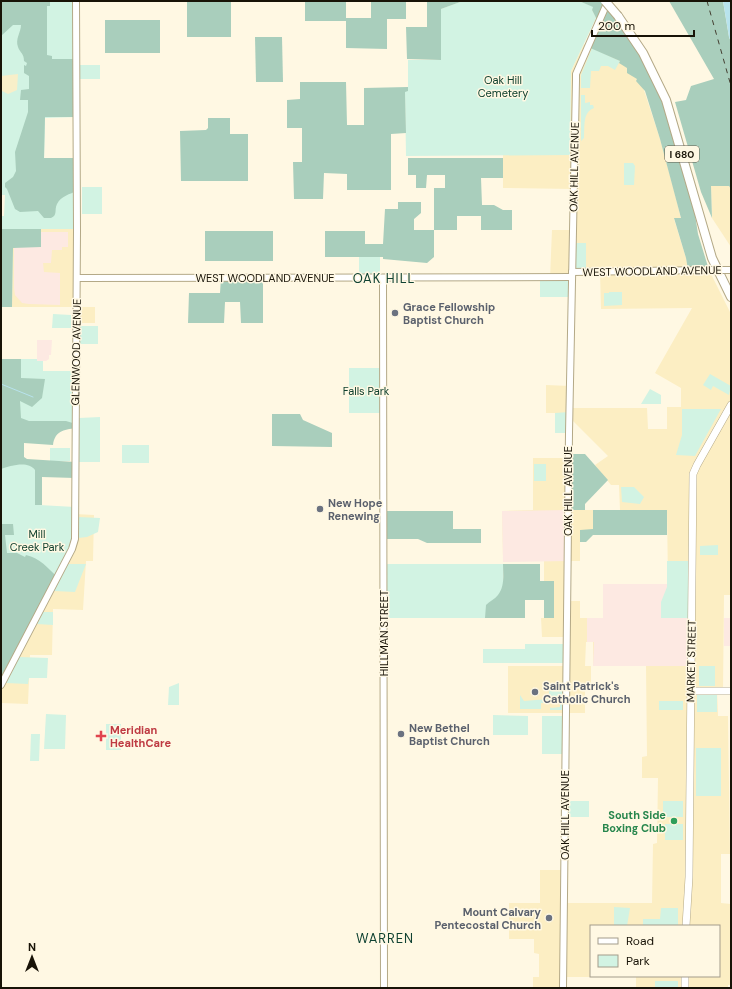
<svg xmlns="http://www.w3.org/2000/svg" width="732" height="989" viewBox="0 0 732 989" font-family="'DM Sans',sans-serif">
<rect width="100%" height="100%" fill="#fff8e3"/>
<g fill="#fceec3">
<path d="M584,44L627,64L640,78L660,139L675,194L681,219H674L686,258L688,270H709L731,314V595H724L723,691H717L718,716H728L730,854H721V903L731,904V985H728V988H636V977H628L719,976V926H591V976L593,977H564L563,988H533V977H539V954L534,953V939H509V903H540V870H565V903H652L653,844L657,843L658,778H642V757L647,756L646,666H593V642H586L585,666H591V689L585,690V713H508V666H567V637H542L541,618H544V557H503L502,511L533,510V458H568V510H595V535H580V561H568L567,601H580V618H603V584H668L667,510H620L619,485H611L595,465L608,456L569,417V413H546V385L570,386V408H647L648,429H667V407H681V388L655,373L692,308L601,309L600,272H573L572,277L550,278L552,230H573L574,189L503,188V155H570L571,71Z"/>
<path d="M711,186H729L731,189V247L712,218Z"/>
<path d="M41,229H77V307H95V323H77V307H12L13,247H40Z"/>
<path d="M75,514L94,515L93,561H86L83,610L53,609L52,655H30L28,704L1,703V682Z"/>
</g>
<g fill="#fde9e2">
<path d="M41,232H68V247H62V250H52L51,263H43L44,272L60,273V305L29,304L22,303L15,295L14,288V247H40Z"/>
<path d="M37,340H52L51,355H49V359L46,361H37Z"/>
<path d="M568,510V561L503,562L502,511Z"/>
<path d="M667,561H692L691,666H593L594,642H587V618H603V584H667Z"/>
<rect x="724" y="618" width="7" height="28"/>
</g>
<g fill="#d2f3e3">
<path d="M1,1H76L77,117L45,118L44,163H77V229H1V216H4L5,195H2L1,189Z"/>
<path d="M463,1H579L594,7L592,10L596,18L571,71L570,155L406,156L405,91H408V60H441V9Z"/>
<path d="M592,48L620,61L615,70L608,66H601L599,71H591L590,88H581V95H585V103L590,102V105H593L594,108C582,112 585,128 584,138L581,141V75Z"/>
<rect x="80" y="65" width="20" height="14"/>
<path d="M624,163H633L635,166L634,185H624Z"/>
<rect x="82" y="187" width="20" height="27"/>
<rect x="576" y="243" width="10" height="25"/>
<rect x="359" y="257" width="21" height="17"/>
<rect x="540" y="281" width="28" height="16"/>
<path d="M609,292H622V305L604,306V293H609Z"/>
<path d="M53,314L71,315V328H52Z"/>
<rect x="80" y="326" width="18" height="18"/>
<path d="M1,359H37V361H43V371H76V426H20L19,461H39V505L75,507V539L1,682Z"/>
<path d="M349,368H383L384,413H349Z"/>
<path d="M710,374L731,386L729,395L713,386L711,390L703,385Z"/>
<path d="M650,389L661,395V404H641Z"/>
<path d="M682,409H721L695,456L676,455L682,435Z"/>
<path d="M569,412V433H555V413Z"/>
<path d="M100,417V462H79V418Z"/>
<rect x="122" y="445" width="27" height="18"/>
<rect x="50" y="448" width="20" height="13"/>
<rect x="534" y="464" width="12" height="17"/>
<path d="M621,487H634L644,497L640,504L622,502Z"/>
<path d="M78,517L100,518L98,532L87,537L78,538Z"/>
<path d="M718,545V555H700V546Z"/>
<path d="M667,561H692V618H661V602L667,587Z"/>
<path d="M68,564H86L75,592L54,591Z"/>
<path d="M388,564H503V618H384V565Z"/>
<path d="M43,612H53V625L37,624Z"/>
<path d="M525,644H563V663H483V649H525Z"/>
<path d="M19,657L48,658L47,678H29L28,684L6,683Z"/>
<rect x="699" y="666" width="16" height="20"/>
<path d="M179,683V705H168L169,687Z"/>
<path d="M550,686L563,687V710H550V707L551,708L560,707V701H548V703H541V709H520V695L524,701L548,699Z"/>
<path d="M717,694V712H697V695Z"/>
<rect x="659" y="701" width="24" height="9"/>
<path d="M46,714L66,715L65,749H44Z"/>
<path d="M493,715L528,716V735H493Z"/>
<rect x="542" y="716" width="21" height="38"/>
<rect x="106" y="724" width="15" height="26"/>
<path d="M31,734H40L39,761H30Z"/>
<rect x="696" y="748" width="25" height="48"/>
<rect x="569" y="801" width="20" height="16"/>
<rect x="663" y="801" width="20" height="16"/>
<rect x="665" y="824" width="18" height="16"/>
<path d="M614,907L630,908L627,926H614Z"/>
<path d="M661,908H678V926H643V919H660Z"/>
<rect x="655" y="981" width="23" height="7"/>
</g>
<g fill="#a9cebc" fill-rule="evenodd">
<path d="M1,1H50V6H47V55L52,56V59H76L77,117H45L44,158H77V191C70,194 61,196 57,204C54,210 58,215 51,218H44L38,211L20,212L15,209L7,189L5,187V183L13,177L16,171L15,152L28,112V100H20L21,90L29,89V76L24,73V65L26,66L27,63L24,61C24,53 20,53 18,47C15,39 21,32 21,25H13L1,36Z"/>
<rect x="187" y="1" width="44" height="36"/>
<path d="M305,1H406V19H387V49L346,48V21H305ZM346,2H371V18H346Z"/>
<path d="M427,1H463L441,9V60L407,59L406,27H427Z"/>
<path d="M579,1H605L653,71L690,182L698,234L709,270H688L686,258L674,218H681L660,139L645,91L636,81L637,79L627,73V68L619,63L620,61L588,47L601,20L596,18L592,10L593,7Z"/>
<path d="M669,1H723L729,37L731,42V189L729,186H711L712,218L701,192L675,102L686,100L691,86L714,79Z"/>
<rect x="105" y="20" width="55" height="33"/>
<path d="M255,37H282L283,82H256Z"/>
<path d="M300,82H346L347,125H364V88L408,87V91L405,92L406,133L391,134V190H347V174L324,173L323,199H294L293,162H302V128H287V100L300,99Z"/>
<path d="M208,118H230V134H248V181H181L180,131L206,130L208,128Z"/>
<path d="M408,158H503V178H481L482,205H494L503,210H512V230H481V216H457V230H434V188H445V175H427L426,188H416V175H408Z"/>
<path d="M398,202H421V213L414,219V230H434V257L427,263L383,259V257H325V231H365V244H383L385,209H398Z"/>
<path d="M1,229H41V247L13,248L12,307H1Z"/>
<rect x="205" y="231" width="68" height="30"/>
<path d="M221,278H263V323H241L240,302H225L224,323H188L189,293H220Z"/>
<path d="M1,359H21V378L45,379L42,398L32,407L20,401L21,418L29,421H66L76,424V428C63,430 55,431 53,445L24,443V457L27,459L75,462V478L42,477V505H35V470C28,460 10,466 1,469Z"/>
<path d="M272,414H300L303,420L332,433V447L272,446Z"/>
<path d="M568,454H585L608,480L585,504V510H568Z"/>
<path d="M593,510H667V535H593L586,542H580V530L593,529Z"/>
<path d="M384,511H453V529H481V543H427L418,539H384Z"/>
<path d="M1,524H13L14,535H5L7,553H17L25,557L26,555C40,558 48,568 57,577L1,682Z"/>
<path d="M503,564H540V581H554V618H544V600H525V618H485L486,605C490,601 495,599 498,595C505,586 503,574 503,564Z"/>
</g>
<path fill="#f8efc9" d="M18,74L17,90L8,94L2,91L1,76Z"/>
<path fill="#b8e3ed" d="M723,1H731V42L729,37Z"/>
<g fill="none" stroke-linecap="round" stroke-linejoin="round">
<path stroke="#b8e3ed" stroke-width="1" d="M1,384L33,397"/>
<defs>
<g id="secondary">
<path d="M572,272L706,270"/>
<path d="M77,278L572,277"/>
<path d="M383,278L384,988"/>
<path d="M1,685L72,549L75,539L77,231L76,1"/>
<path d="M563,988L569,433L576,80V74L608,1"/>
</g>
<g id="primary">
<path d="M691,691H731"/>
<path d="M686,926L689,877L693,474L697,465L731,405"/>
<path d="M685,988V976"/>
</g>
<path id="highway" d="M618,16L643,53L666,100L712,258L731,297"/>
</defs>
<use href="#secondary" stroke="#b4a987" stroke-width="8"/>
<use href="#primary" stroke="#b4a987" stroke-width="8"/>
<use href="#highway" stroke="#b4a987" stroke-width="10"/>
<use href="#secondary" stroke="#fff" stroke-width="6"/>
<use href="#primary" stroke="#fff" stroke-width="7"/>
<use href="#highway" stroke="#fff" stroke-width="8"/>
<path stroke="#443f31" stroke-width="1" stroke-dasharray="5 5" stroke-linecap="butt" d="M707,1L731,86"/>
<defs>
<path id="secondary-bridge" d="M706,270H731"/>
<path id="highway-bridge" d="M605,1L618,16"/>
</defs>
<use href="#secondary-bridge" stroke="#b4a987" stroke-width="8" stroke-linecap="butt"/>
<use href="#highway-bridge" stroke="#b4a987" stroke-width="10" stroke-linecap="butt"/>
<use href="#secondary-bridge" stroke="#fff" stroke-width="6"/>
<use href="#highway-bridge" stroke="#fff" stroke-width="8"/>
</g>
<g fill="#6b7280" stroke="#fff8e3" stroke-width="1.5">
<circle cx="395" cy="313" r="4"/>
<circle cx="320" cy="509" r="4"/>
<circle cx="535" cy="692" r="4"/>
<circle cx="401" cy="734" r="4"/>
<circle cx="549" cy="918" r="4"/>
</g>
<path fill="#e0444e" stroke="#fff8e3" stroke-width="1.5" d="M99 730h4v4h4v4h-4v4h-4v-4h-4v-4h4z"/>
<circle fill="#2e9e5b" stroke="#fff8e3" stroke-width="1.5" cx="674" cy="821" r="4"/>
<g text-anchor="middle" stroke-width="3" stroke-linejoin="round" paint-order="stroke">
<rect fill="#fff8e3" stroke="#5d5849" stroke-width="1" x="665" y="146" width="34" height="16" rx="3"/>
<g font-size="10" font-weight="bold" fill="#181307">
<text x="682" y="158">I 680</text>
</g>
<g font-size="11" fill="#0f402e" stroke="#fff8e3">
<text x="503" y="84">Oak Hill<tspan x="503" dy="13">Cemetery</tspan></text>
<text x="366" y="395">Falls Park</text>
<text x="37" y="538">Mill<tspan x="37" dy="13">Creek Park</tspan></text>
</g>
<g font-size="11" fill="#181307" stroke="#fff8e3">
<text transform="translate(574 167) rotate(-89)" y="4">OAK HILL AVENUE</text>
<text transform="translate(652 271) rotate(-1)" y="4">WEST WOODLAND AVENUE</text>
<text x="265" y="282">WEST WOODLAND AVENUE</text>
<text transform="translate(76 352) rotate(-89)" y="4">GLENWOOD AVENUE</text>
<text transform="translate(568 491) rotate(-90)" y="4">OAK HILL AVENUE</text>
<text transform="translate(384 633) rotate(-90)" y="4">HILLMAN STREET</text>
<text transform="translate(691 661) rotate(-89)" y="4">MARKET STREET</text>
<text transform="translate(565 815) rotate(-90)" y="4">OAK HILL AVENUE</text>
</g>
<g font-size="11" font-weight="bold" fill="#5b616d" stroke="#fff8e3" text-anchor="start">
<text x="403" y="311">Grace Fellowship<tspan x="403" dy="13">Baptist Church</tspan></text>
<text x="328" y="507">New Hope<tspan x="328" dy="13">Renewing</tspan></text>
<text x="543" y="690">Saint Patrick's<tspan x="543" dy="13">Catholic Church</tspan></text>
<text x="409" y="732">New Bethel<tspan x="409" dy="13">Baptist Church</tspan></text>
<text x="541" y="916" text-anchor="end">Mount Calvary<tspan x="541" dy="13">Pentecostal Church</tspan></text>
</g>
<g font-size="11" font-weight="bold" fill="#be3a42" stroke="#fff8e3" text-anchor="start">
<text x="110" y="734">Meridian<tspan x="110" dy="13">HealthCare</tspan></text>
</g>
<g font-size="11" font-weight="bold" fill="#27864d" stroke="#fff8e3" text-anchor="end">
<text x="666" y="819">South Side<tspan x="666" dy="13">Boxing Club</tspan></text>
</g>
<g font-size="13" letter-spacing="1" fill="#104232" stroke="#fff8e3">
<text x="384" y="283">OAK HILL</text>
<text x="385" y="943">WARREN</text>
</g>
</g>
<rect width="732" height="989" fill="none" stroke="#181307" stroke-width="4"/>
<rect x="590" y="925" width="130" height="52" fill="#fff8e3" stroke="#a39c8b"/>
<rect x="598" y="938" width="20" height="6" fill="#ffffff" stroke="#a39c8b"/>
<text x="626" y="945" font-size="12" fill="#181307">Road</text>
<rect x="598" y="955" width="20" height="12" fill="#d2f3e3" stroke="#a39c8b"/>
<text x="626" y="965" font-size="12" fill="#181307">Park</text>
<g transform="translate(32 957)" stroke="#fff8e3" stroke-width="3" paint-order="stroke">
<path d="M0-3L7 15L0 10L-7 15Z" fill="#181307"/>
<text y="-6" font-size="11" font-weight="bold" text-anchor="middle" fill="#181307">N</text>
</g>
<path d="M592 30v6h102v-6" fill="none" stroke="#181307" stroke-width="2"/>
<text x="598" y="30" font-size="12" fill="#181307" stroke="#fff8e3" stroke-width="3" paint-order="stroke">200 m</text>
</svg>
